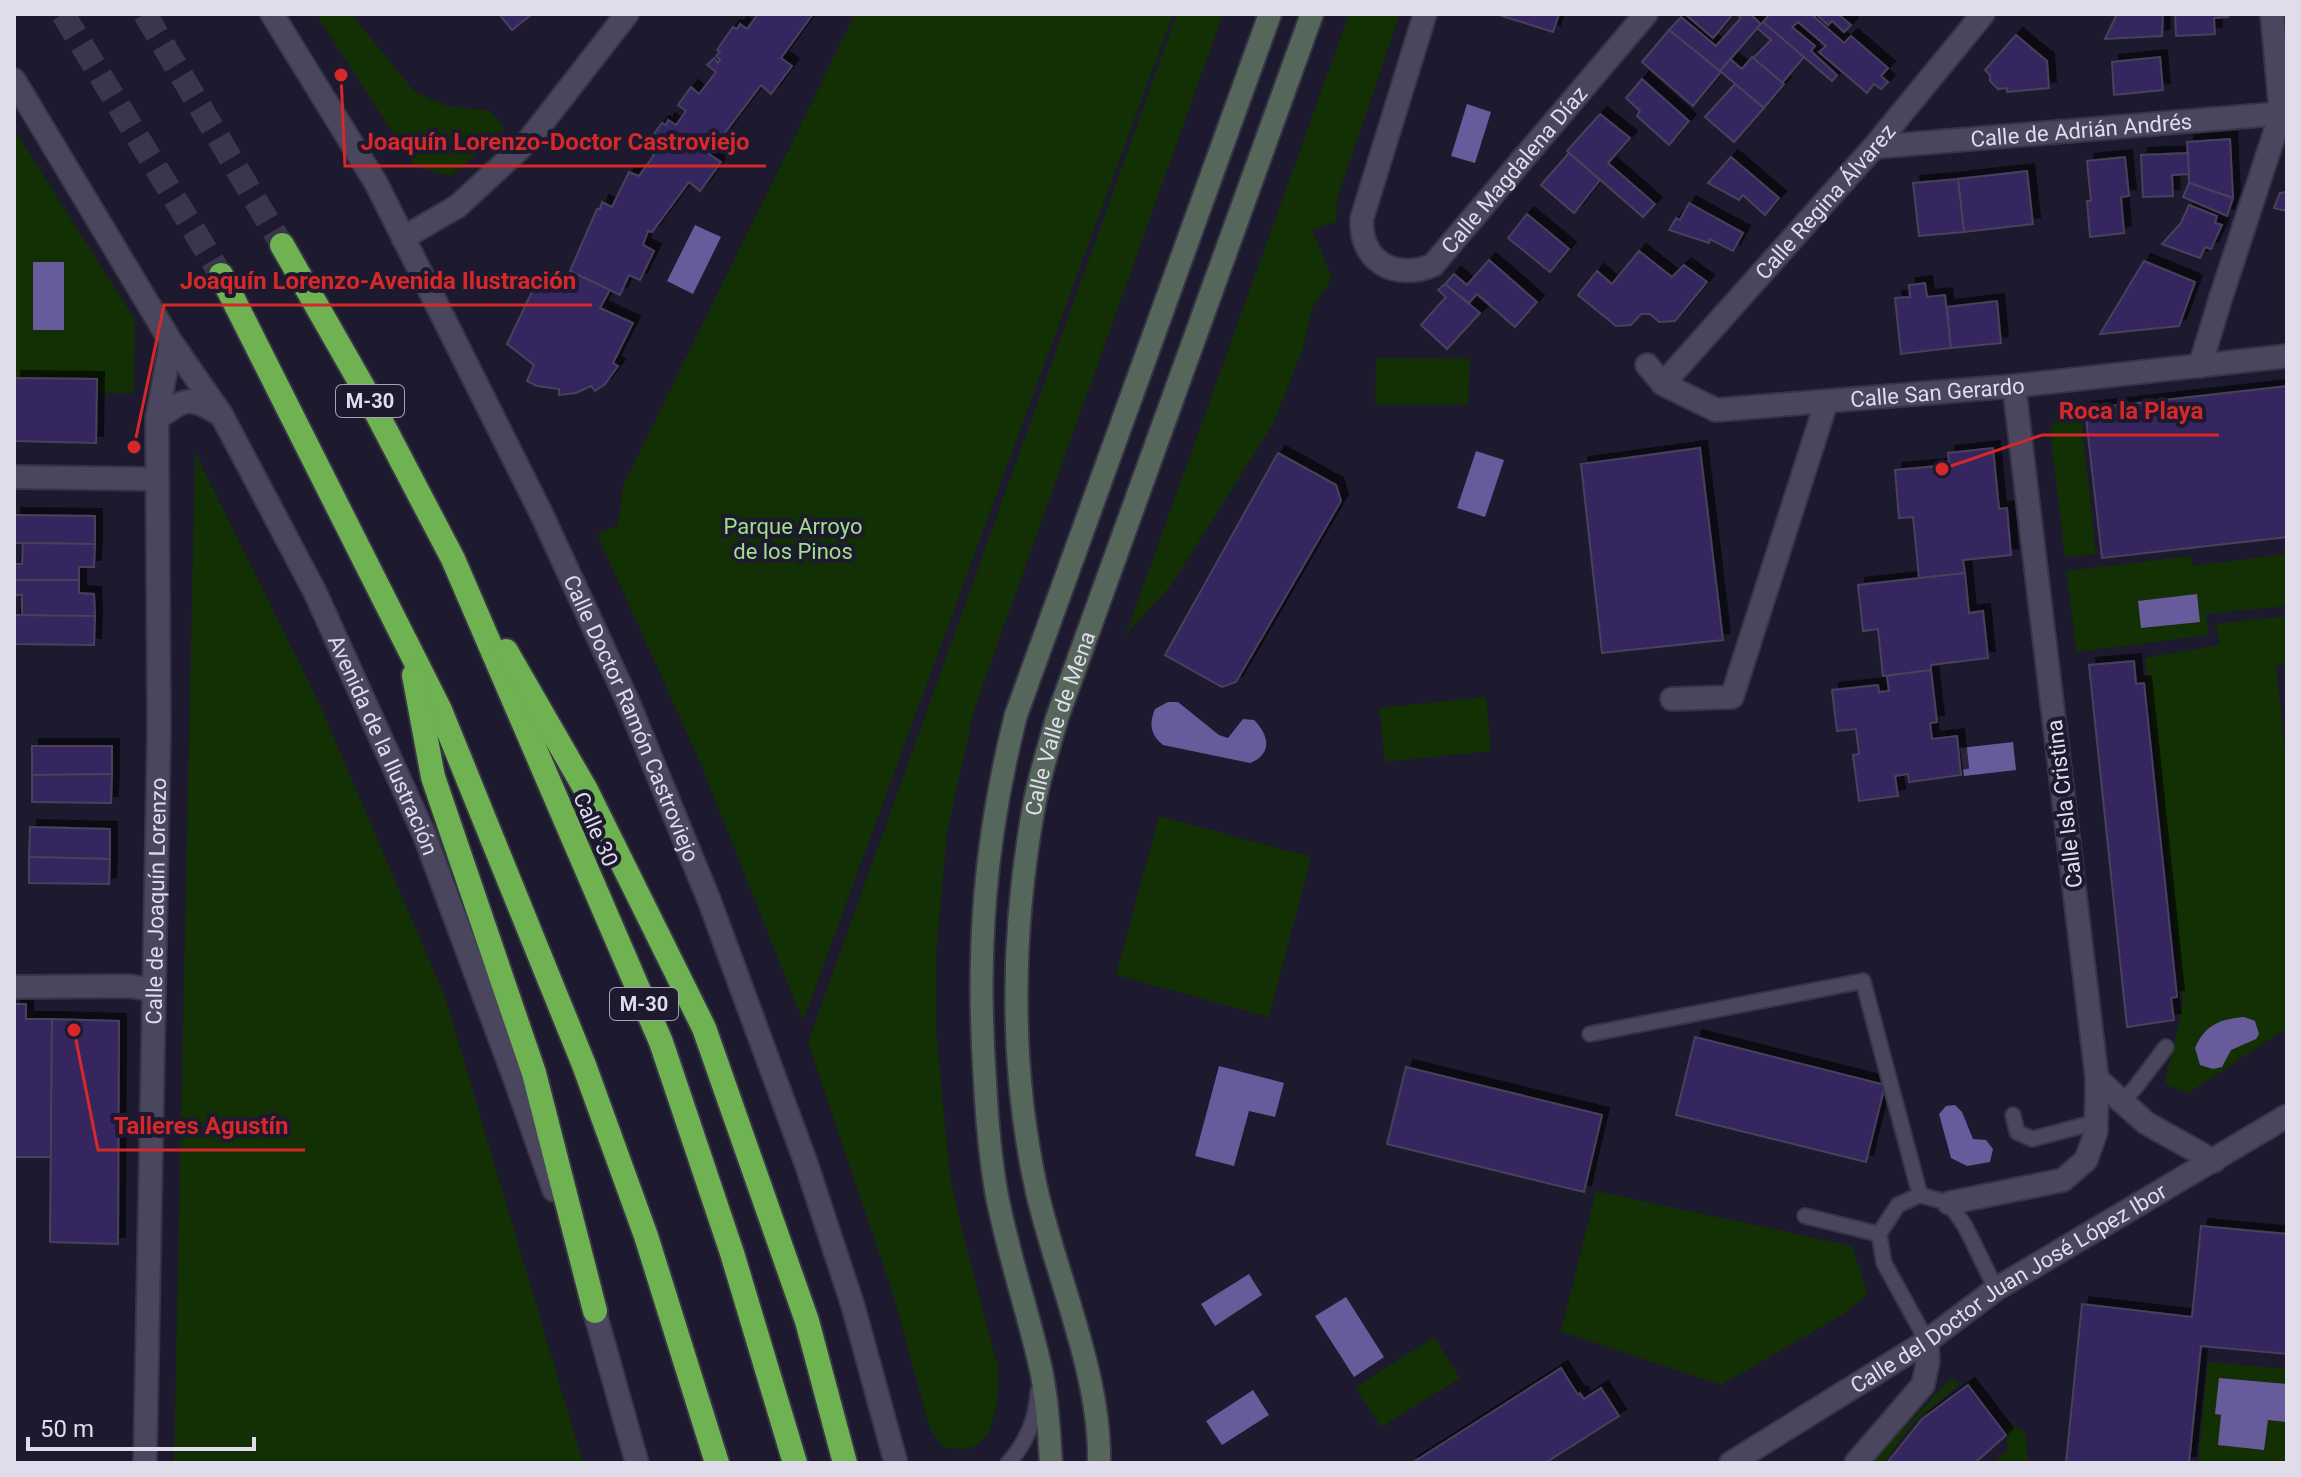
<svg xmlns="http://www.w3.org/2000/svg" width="2301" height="1477" viewBox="0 0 2301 1477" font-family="Roboto,sans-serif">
<defs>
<filter id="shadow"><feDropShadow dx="7" dy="-7" stdDeviation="0" flood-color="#0009"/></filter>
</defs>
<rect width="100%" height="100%" fill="#1d192f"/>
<g fill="#133004">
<path d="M316,14H351L414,91L447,106L490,111L505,129L451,176L414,166Z"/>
<path d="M855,14H1173L803,1021L700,762L597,534L618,525L623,486Z"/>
<path d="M1177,14H1223L975,707L947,832L936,953V1027L943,1106L950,1175L960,1223L998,1367C1000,1387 997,1427 981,1442C970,1452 956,1449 943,1447L930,1429L894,1297L808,1042Z"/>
<path d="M1349,14H1400L1337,199L1336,222L1312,229L1332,278L1312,309L1303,348L1273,424L1172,584L1126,634Z"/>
<path d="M14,129L135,320L134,393H96V379L14,378Z"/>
<path d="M1376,358L1470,359L1468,405H1375Z"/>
<path d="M2080,409L2096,554L2065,557L2050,430L2061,412Z"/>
<path d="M195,452L319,703L445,997L583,1463H174Z"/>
<path d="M2287,554V606L2206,614L2209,635L2077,652L2066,571L2190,556L2192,566Z"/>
<path d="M2287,616V664L2276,666L2287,768V1028L2188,1093L2165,1084L2183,1003L2145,658L2220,645L2216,624Z"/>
<path d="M1486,697L1491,751L1385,762L1379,708Z"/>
<path d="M1159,816L1311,857L1269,1017L1116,975Z"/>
<path d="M1596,1191L1852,1246L1868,1293L1847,1312L1721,1385L1561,1331Z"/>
<path d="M1434,1337L1460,1378L1381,1427L1355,1388Z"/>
<path d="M2208,1362L2287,1369V1463H2198Z"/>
<path d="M1952,1377L1959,1384L1914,1422L1883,1463H1871Z"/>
<path d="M2003,1425L2022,1429L2026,1436L2028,1463H1993L2008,1449L2006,1442L2010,1437Z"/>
</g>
<g fill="#685b9b">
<path d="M1467,104L1491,112L1475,163L1451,156Z"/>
<path d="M695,225L721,237L693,294L667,281Z"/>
<rect x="33" y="262" width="31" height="68"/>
<path d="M1476,451L1504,460L1485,517L1457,508Z"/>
<path d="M2197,594L2200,622L2141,628L2138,601Z"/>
<path d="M1168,702H1178L1219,735L1228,738L1243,719L1254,720C1269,735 1273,754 1250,763L1163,745C1150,734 1149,724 1155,709Z"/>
<path d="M2013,742L2016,770L1964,776L1960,748Z"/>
<path d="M2244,1017L2255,1021L2259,1034L2256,1039L2231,1050L2222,1067L2213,1069L2200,1065L2195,1048C2205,1025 2220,1019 2244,1017Z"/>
<path d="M1219,1066L1284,1083L1275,1117L1249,1111L1234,1166L1195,1156Z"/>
<path d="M1955,1105L1962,1112L1973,1139L1986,1140L1993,1149L1990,1162L1967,1166L1951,1158L1939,1114L1946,1106Z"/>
<path d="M1249,1274L1262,1295L1215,1326L1201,1304Z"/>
<path d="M1346,1297L1384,1357L1354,1377L1315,1316Z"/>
<path d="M2219,1378L2287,1384V1422L2268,1420L2264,1450L2218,1445L2221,1415L2215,1414Z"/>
<path d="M1253,1390L1269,1415L1222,1445L1206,1421Z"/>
</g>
<g fill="#342660" stroke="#46425a" stroke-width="2" filter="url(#shadow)">
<path d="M499,14H532L512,30Z"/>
<path d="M758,14H813L781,58L792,66L771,94L761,85L709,154L721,162L700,191L689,182L652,232L648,231L643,245L654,251L640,280L629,275L620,295L570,271L597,209H600L602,202L612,207L629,172L639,176L654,155L644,147L662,123L666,125L668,120L676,125L686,111L678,105L691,87L699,94L716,72L707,65L714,58L718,63L720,60L716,56L720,52L717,50L733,27L737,29L740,24L747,29Z"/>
<path d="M1496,14H1559L1553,32Z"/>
<path d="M1685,14H1733L1713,38Z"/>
<path d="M1737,14H1750L1761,24L1720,71L1669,30L1681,17L1716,46L1741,18Z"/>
<path d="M1770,14H1811L1844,43L1851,36L1888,68L1881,76L1888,82L1881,89L1874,84L1867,93L1819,52L1826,46L1798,22L1792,27L1815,46L1811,51L1837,75L1832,81L1763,22Z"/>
<path d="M1816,14H1838L1851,25L1844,32L1832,21L1828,25Z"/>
<path d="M2117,14H2163L2162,36L2105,39Z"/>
<path d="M2175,14H2227L2228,17L2214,18L2215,34L2176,36Z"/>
<path d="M1763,22L1804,57L1782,83L1753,58L1771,40L1757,28Z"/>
<path d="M1669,30L1721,72L1693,106L1642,62Z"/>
<path d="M2016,35L2047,61L2049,88L2007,92V88L1998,89L1990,81V75L1985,70Z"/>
<path d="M1752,57L1784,84L1764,108L1720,71L1730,59L1742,69Z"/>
<path d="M2160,57L2163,90L2114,95L2112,62Z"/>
<path d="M1642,79L1689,121L1669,145L1637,116L1640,111L1626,98Z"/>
<path d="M1735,84L1764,108L1734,142L1705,117Z"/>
<path d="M1600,114L1630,138L1608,163L1655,204L1643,217L1567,151Z"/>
<path d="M2230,139L2233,198L2189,183L2187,142Z"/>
<path d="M1569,153L1600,180L1574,213L1541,185Z"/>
<path d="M2188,153L2189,174L2172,175L2173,196L2143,197L2141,155Z"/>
<path d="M1731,157L1779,198L1765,215L1743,195L1739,200L1708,183Z"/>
<path d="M2125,157L2129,196L2121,197L2124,233L2090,237L2087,201H2091L2087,161Z"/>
<path d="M2027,171L2033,224L1964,232L1958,179Z"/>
<path d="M1958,179L1964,232L1919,236L1913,183Z"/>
<path d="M2189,183L2233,198L2227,216L2183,197Z"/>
<path d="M2287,192V211L2274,208L2280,193Z"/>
<path d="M1689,203L1743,233L1733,251L1710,239L1709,243L1669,230L1676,218L1680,220Z"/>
<path d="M2189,205L2217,216L2215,223L2222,225L2211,249L2205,247L2200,258L2162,244L2181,223Z"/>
<path d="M1527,214L1569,249L1550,272L1508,238Z"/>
<path d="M1639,251L1672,277L1684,265L1707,282L1675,321L1659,322L1650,314H1641L1631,325L1616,326L1578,295L1597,271L1612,284Z"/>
<path d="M1489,260L1537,302L1515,327L1477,294L1469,303L1445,284L1454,274L1467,285Z"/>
<path d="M2144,261L2195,282L2179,326L2100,334Z"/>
<path d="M572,272L610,290L600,308L633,323L613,363L618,366L605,384L595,391L591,386L576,393L559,395V389L537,386L527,381L534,365L507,344L539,277L563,289Z"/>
<path d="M1925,283L1927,297L1945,295L1951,348L1901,354L1895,298L1910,297L1909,285Z"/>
<path d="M1445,284L1480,313L1447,349L1421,325L1446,297L1438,290Z"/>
<path d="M1997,301L2001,343L1951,348L1947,307Z"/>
<path d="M14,378L97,379L96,443L14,441Z"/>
<path d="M2287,386V537L2102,558L2085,409Z"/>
<path d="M1700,448L1723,640L1602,653L1581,464Z"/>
<path d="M1993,448L1999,509L2007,508L2011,555L1963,560L1965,573L1919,578L1913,517L1899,518L1895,470L1949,465L1948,453Z"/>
<path d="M1278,453L1336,485L1341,501L1236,682L1222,687L1165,655Z"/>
<path d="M14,515L95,516V544L14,543Z"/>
<path d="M23,543L95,544L94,567H79V580H14V564H22Z"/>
<path d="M1965,573L1969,613L1983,611L1988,658L1931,665V670L1883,676L1878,629L1863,631L1858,585Z"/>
<path d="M14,580H79V593L94,594L95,616H22V595H14Z"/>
<path d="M14,615L95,616L94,645L14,644Z"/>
<path d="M2134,661L2136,684L2144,683L2177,997L2171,998L2174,1020L2127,1027L2089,665Z"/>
<path d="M1931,670L1937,722L1930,723L1932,739L1957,736L1961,775L1909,782L1908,774L1895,776L1898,796L1859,801L1853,755L1859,754L1856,729L1837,731L1832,690L1878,685L1879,692L1889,691L1887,676Z"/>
<path d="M32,746H112V774L32,775Z"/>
<path d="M112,774L111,803L32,802V775Z"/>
<path d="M30,827L110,829V859L29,857Z"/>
<path d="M29,857L110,859L109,884L29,883Z"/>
<path d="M14,1004H26V1019H52L51,1157H14Z"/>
<path d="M52,1019L119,1021L118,1244L50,1242Z"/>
<path d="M1695,1037L1885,1085L1866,1162L1676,1115Z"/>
<path d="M1406,1067L1602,1115L1584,1192L1387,1144Z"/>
<path d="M2201,1226L2287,1234V1354L2201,1346L2189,1463H2066L2082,1304L2192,1317Z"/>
<path d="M1561,1368L1578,1395L1580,1393L1584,1399L1601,1388L1619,1416L1545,1463H1412Z"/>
<path d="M1968,1385L2006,1435L1975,1463H1887L1922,1419Z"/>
</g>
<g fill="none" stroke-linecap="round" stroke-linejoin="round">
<g stroke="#3a364b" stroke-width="24" stroke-dasharray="24 12" stroke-linecap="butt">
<path d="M63,14L221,275"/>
<path d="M145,14L282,245"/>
</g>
<defs>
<g id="service">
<path d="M1590,1034L1863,981L1920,1195"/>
<path d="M2121,1102L2135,1088L2166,1047"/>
<path d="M2013,1115L2017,1132L2032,1139L2096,1122"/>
<path d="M1805,1216L1879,1234"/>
<path d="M1927,1341L1884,1263L1879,1234L1898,1205L1920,1195L1949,1203L1965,1226L1996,1289"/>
<path d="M1008,1463C1026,1444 1037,1417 1038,1391"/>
</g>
<path id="pedestrian" d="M2200,366L2221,297"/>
<g id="minor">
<path id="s1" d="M272,14L376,183L542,515L628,702L709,900L806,1163L853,1306L896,1463"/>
<path id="s2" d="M1425,14L1362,218C1359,262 1396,281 1433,265L1646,14"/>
<path id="s3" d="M14,80L171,342L221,414L315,592L424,834L516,1082L554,1190"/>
<path id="s4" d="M1874,147L2287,113"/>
<path d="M403,238L458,206L529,140L627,14"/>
<path d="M2221,297L2281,114L2272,14"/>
<path id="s5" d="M1647,365L1663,384L1716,410L2014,386L2287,356"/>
<path id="s6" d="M1663,384L1874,147L1983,14"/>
<path d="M157,419C184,399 188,395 218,413"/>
<path d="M14,477L156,479"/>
<path d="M1672,699L1732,697L1826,403"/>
<path d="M14,987L129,986L154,990"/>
<path d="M2097,1079L2146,1123L2214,1161"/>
<path d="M1949,1203L2063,1180L2086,1160L2096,1132L2097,1079L2014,386"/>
<path d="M590,1295L637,1463"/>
<path id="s7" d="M145,1463L159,731L157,419L171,342"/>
<path id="s8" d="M1731,1463L1927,1341L1996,1289L2287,1116"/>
<path d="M1856,1463L1923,1385L1928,1361L1927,1341"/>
</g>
<g id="secondary">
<path d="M1051,1463C1049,1429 1047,1394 1039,1361C1026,1306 1008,1252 997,1196C990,1158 987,1120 985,1082C976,953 984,841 1016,715L1270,14"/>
<path id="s9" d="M1099,1463C1101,1375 1057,1278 1037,1192C1009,1067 1011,932 1034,806C1039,777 1049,747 1057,718L1312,14"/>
</g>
<g id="motorway">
<path d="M282,245L363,387L453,559L661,1042L732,1253L795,1463"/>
<path d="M221,275L440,710L584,1065L646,1236L717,1463"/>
<path d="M506,651L586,790L704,1028L807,1321L845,1463"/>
<path d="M414,675L433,777L534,1073L595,1311"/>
</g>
</defs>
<use href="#service" stroke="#373445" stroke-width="18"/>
<use href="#pedestrian" stroke="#373445" stroke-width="26"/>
<use href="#minor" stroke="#373445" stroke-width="26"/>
<use href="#secondary" stroke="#373445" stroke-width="26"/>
<use href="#motorway" stroke="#373445" stroke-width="28"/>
<use href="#service" stroke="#4a465e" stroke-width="14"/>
<use href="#pedestrian" stroke="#4a465e" stroke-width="22"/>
<use href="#minor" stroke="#4a465e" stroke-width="22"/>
<use href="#secondary" stroke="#55665a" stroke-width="22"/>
<use href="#motorway" stroke="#6fb252" stroke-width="24"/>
</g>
<g text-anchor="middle" stroke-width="8" stroke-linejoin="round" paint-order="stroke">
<g fill="#1d192f" stroke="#a5a2b3" stroke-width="2">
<rect x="336" y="385" width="68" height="32" rx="6"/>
<rect x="610" y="988" width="68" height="32" rx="6"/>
</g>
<g font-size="20" font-weight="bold" fill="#dfddec">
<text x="370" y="408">M-30</text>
<text x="644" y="1011">M-30</text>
</g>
<g font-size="22" fill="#dfddec" stroke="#1d192f">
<text dy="8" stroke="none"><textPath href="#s4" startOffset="208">Calle de Adrián Andrés</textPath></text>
<text dy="8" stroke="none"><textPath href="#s2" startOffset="444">Calle Magdalena Díaz</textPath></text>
<text dy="8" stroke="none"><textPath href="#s6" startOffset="244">Calle Regina Álvarez</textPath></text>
<text dy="8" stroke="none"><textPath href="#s5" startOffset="306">Calle San Gerardo</textPath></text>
<text dy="8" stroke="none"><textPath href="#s1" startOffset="792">Calle Doctor Ramón Castroviejo</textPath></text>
<text dy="8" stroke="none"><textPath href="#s9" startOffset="754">Calle Valle de Mena</textPath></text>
<text dy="8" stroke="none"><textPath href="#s3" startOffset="762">Avenida de la Ilustración</textPath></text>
<text transform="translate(2064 804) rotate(-97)" y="8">Calle Isla Cristina</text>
<text transform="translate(596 829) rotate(66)" y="8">Calle 30</text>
<text dy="8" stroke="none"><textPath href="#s7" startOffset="562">Calle de Joaquín Lorenzo</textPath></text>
<text dy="8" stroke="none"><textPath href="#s8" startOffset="328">Calle del Doctor Juan José López Ibor</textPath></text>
</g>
<g font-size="22" fill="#a2de8a" stroke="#1d192f">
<text x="793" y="534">Parque Arroyo<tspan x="793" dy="25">de los Pinos</tspan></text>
</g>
</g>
<path fill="none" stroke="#d62828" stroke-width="3" d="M341 75L345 166H766M134 447L164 305H592M1942 469L2042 435H2219M74 1030L98 1150H305"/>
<g fill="#d62828" stroke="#1d192f" stroke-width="3">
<circle cx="341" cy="75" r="8"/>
<circle cx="134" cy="447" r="8"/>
<circle cx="1942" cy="469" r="8"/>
<circle cx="74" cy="1030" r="8"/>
</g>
<g font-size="24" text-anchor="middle" font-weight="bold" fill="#d62828" stroke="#1d192f" stroke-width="8" stroke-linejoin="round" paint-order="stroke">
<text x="555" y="150">Joaquín Lorenzo-Doctor Castroviejo</text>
<text x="378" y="289">Joaquín Lorenzo-Avenida Ilustración</text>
<text x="2131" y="419">Roca la Playa</text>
<text x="201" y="1134">Talleres Agustín</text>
</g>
<rect width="2301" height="1477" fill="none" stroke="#dfddec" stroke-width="32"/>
<path d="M28 1437v12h226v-12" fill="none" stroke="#dfddec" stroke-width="4"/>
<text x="40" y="1437" font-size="24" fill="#dfddec" stroke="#1d192f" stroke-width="6" paint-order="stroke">50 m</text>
</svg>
